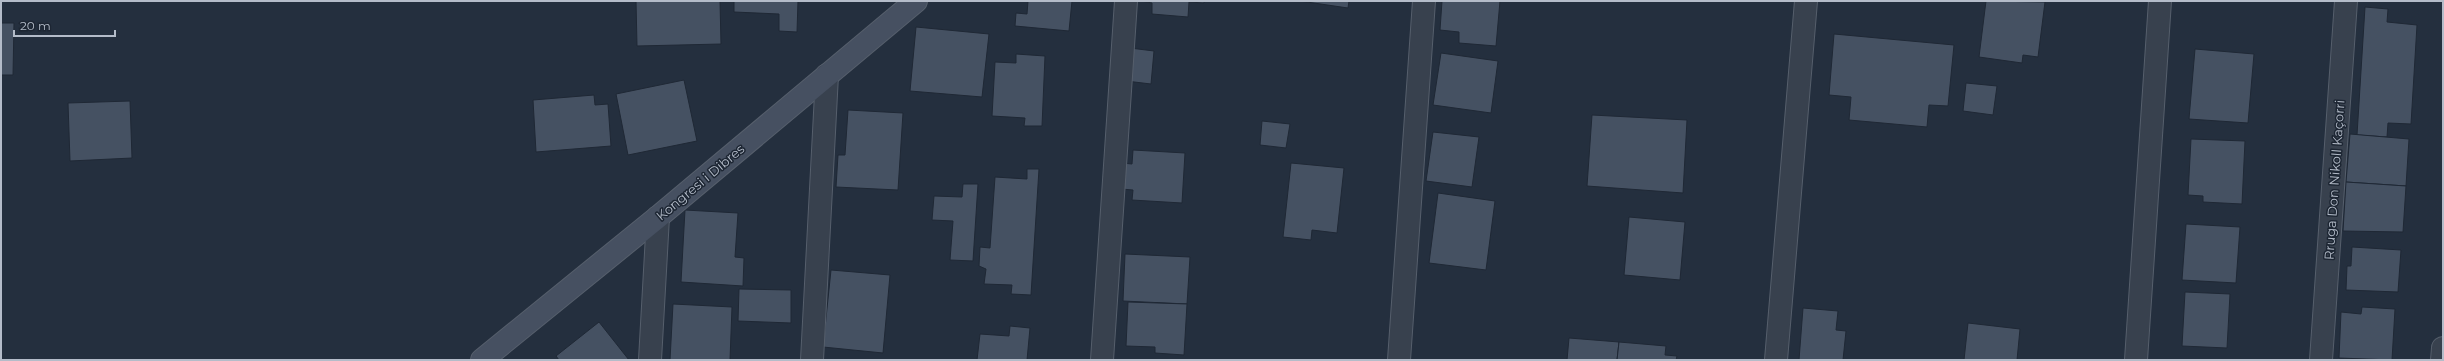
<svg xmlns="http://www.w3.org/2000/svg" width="2444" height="361" viewBox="0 0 2444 361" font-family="Montserrat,sans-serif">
<rect width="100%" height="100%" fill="#242f3e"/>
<g fill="#455162" stroke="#1f2835">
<path d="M636,1H720L721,44L637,46Z"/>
<path d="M734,1H798L797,32L779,31V14L734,12Z"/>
<path d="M1028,1H1072L1069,31L1015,26L1016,13L1027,14Z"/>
<path d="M1141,1H1204V3L1189,2L1188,17L1152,14V3Z"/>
<path d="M1300,1H1349L1348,8Z"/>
<path d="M1442,1H1500L1496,46L1459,43V32L1440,30Z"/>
<path d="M1986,1L2045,2L2038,57L2023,55L2022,63L1979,57Z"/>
<path d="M2365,7L2388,9L2387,22L2417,25L2411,124L2388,123L2387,137L2357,135Z"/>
<path d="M1,23H14L13,75H1Z"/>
<path d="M916,27L989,34L982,97L910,91Z"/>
<path d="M1834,34L1954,45L1948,106L1929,105L1927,127L1849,120L1851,97L1829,95Z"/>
<path d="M1130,48L1154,51L1151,84L1126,81Z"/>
<path d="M2195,49L2254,54L2248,123L2189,119Z"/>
<path d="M1441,53L1498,61L1491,113L1433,105Z"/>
<path d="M1016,54L1045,56L1042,126H1024L1025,118L992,116L995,62L1016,63Z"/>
<path d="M684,80L697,141L628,155L616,94Z"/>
<path d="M1966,83L1997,86L1993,115L1963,111Z"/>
<path d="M594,95L595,105L608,104L611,146L536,152L533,100Z"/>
<path d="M130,101L132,158L70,161L68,103Z"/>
<path d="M848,110L903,113L898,190L836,187L838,155H845Z"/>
<path d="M1592,115L1687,120L1683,193L1587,186Z"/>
<path d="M1262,121L1290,124L1286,148L1260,145Z"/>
<path d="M1433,132L1479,137L1472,187L1426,181Z"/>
<path d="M2350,134L2409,139L2406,186L2346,182Z"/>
<path d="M2191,139L2245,141L2242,204L2203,202V196L2188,195Z"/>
<path d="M1133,150L1185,153L1182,203L1132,200L1133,190L1121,189L1122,163L1132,164Z"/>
<path d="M1291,163L1344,168L1337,233L1312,230L1311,240L1283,237Z"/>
<path d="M1027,169H1039L1031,295L1011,294L1012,285L984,284L986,269L979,266L980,247L990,248L995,177L1027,179Z"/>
<path d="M2346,182L2406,186L2403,232L2343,231Z"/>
<path d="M963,184H978L973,261L950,260L953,221L932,220L934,196L962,197Z"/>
<path d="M1438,193L1495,201L1486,270L1429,263Z"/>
<path d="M685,210L738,213L735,257L744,258L743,286L681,282Z"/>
<path d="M1629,217L1685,222L1680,280L1624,275Z"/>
<path d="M2186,224L2240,227L2236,283L2182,280Z"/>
<path d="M2352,247L2401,250L2398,292L2346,290L2347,266H2351Z"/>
<path d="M1125,254L1190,257L1187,304L1123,301Z"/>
<path d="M831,270L890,275L883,353L823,347Z"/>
<path d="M739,289L791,290V323L738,321Z"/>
<path d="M2185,292L2230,294L2227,348L2182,346Z"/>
<path d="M1128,302L1187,304L1184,355L1155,353V347L1126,346Z"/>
<path d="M673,304L732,307L730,360H670Z"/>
<path d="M2362,307L2395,309L2392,360L2339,358L2341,312L2361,314Z"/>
<path d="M1803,308L1838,311L1836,330L1846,331L1843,360H1799Z"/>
<path d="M599,322L629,360H559L556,356Z"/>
<path d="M1968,323L2020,329L2017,360H1964Z"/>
<path d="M1010,326L1030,328L1027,360H977L980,334L1009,336Z"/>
<path d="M1569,338L1619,342L1617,360H1567Z"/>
<path d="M1619,342L1666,346L1665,355L1677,356L1676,360H1617Z"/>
</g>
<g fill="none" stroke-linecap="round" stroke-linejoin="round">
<defs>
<g id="street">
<path d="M650,360L658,217"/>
<path d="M812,360L827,75"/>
<path d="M1102,360L1126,1"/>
<path d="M1399,360L1424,1"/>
<path d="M1776,360L1806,1"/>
<path d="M2136,360L2160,1"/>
<path d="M2321,360L2346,1"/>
<path d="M2442,360L2443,348"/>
</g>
<path id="secondary" d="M482,360L658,217L916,1"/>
</defs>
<use href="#street" stroke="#565f6c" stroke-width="24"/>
<use href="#secondary" stroke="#565f6c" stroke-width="24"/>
<use href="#street" stroke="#38414e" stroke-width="22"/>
<use href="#secondary" stroke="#465061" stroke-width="22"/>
</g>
<g text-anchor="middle" stroke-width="3" stroke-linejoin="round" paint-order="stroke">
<g font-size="13" fill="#b4bcc9" stroke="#1d2633">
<text transform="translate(2334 180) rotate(-86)" y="5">Rruga Don Nikoll Kaçorri</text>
<text transform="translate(700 182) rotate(-40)" y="5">Kongresi i Dibres</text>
</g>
</g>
<rect width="2444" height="361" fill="none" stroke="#b4bcc9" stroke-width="4"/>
<path d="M14 30v6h101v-6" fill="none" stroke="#b4bcc9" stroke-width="2"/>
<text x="20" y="30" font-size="12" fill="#b4bcc9" stroke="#1d2633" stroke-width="3" paint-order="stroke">20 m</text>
</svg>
